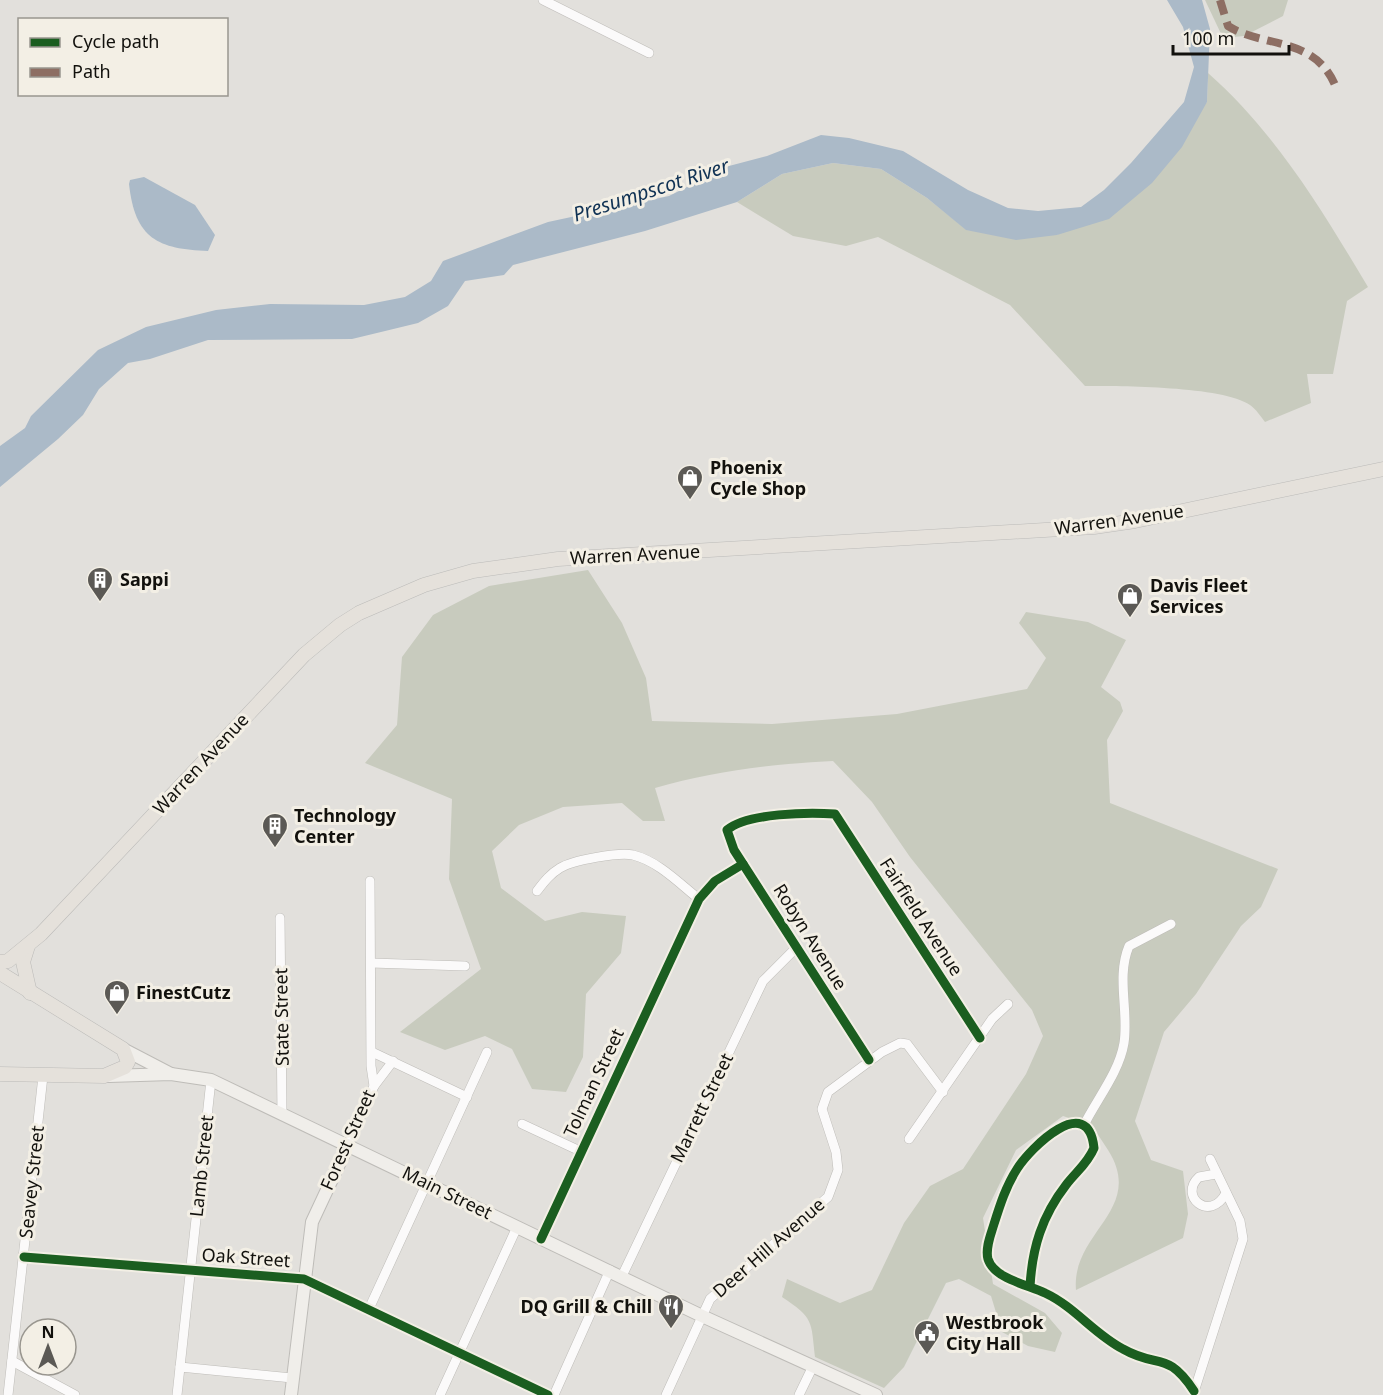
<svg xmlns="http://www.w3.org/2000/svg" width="1383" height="1395" viewBox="0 0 1383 1395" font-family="'Noto Sans',sans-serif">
<rect width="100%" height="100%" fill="#e2e0dc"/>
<g fill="#c8cbbe">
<path d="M1205,0H1288L1283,16L1244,36L1223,38Z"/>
<path d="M1208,73C1276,133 1322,210 1368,287L1347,301L1333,374H1307L1311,403L1265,422C1261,417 1256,409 1250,405C1223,386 1120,386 1085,386L1010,305L878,237L846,246L793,236L737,202L782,174L833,163L881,169L927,198L967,230L1057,235L1207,102Z"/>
<path d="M588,570L622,623L646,678L652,721L772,724L897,714L1027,689L1046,658L1019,623L1026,612L1088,622L1126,640L1101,687L1120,702L1123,711L1107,740L1110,803L1278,869L1261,907L1241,926L1196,994L1164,1032L1135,1121L1151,1160L1183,1171L1188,1214L1183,1238L1076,1290C1071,1232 1146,1210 1108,1150C1091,1123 1093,1126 1063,1116L1016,1150L983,1218L993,1284L1045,1313L1062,1333L1055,1352L1028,1346L1002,1332L991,1296L959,1279L946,1283L904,1367L884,1388L815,1357C811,1321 814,1318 782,1297L787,1279L840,1303L872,1290L904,1223L930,1186L963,1169L1026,1074L1043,1036L1032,1010L910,857L872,802L833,761C772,764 714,771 655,788L665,821H643L622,803L563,807L519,825L492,851L501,888L545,921L582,912L626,916L621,953L586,994L583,1057L566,1092L532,1089L512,1049L485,1036L445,1050L400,1032L481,969L449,879L452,799L365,763L397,725L402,657L433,615L489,586Z"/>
</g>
<g fill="#abbac8">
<path d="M1167,0H1202L1210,29L1207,102L1182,147L1152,183L1109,219L1057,235L1016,240L966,230L927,198L881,169L833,163L782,174L737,202L645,231L513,265L504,275L465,281L448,306L418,323L381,332L352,339L208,340L150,359L128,363L99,389L83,415L58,439L0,487V446L25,428L31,416L98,350L146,327L216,310L270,304L364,305L405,297L431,281L443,261L548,222L669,196L729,166L767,156L821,135L849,138L903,151L968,190L1008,208L1038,211L1081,207L1104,190L1131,163L1184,102L1194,67L1183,27Z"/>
<path d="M144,177L195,205L215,235L208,251C158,249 135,239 129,184L130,180Z"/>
</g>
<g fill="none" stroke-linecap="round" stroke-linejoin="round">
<defs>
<g id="street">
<path d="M543,0L649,53"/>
<path d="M537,891C544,882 550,874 560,868C573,860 619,852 633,855C658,861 680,884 699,899"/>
<path d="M280,918L282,1115"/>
<path d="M371,963L465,966"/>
<path d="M372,1052L467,1097"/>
<path d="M869,1060L734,850L727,830C747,813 809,812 835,814L980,1038"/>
<path d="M374,1086L393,1061"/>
<path d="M522,1124L580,1151"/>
<path d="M1083,1127C1096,1100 1119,1073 1124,1043C1129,1011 1116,977 1129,946L1171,924"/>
<path d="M909,1139L992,1019L1008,1004"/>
<path d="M348,1145L374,1086L371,1066L370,881"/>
<path d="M1216,1174L1199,1177C1178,1196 1210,1223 1226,1193"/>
<path d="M541,1239L699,899L715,881L743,864"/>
<path d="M24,1257L304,1279L548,1395"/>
<path d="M622,1276L763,981L795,949"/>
<path d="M1030,1287C1032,1248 1042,1216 1066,1185C1076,1172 1088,1163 1094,1148C1088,1091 1030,1148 1017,1169C1006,1186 1000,1205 994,1224C991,1234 985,1248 988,1259C994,1279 1029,1285 1045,1293C1075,1307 1094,1334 1123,1349C1158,1369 1167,1350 1194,1391"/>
<path d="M368,1311L487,1052"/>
<path d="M12,1361L75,1395"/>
<path d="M180,1367L292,1378"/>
<path d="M8,1395L43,1076"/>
<path d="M177,1395L211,1080"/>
<path d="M440,1395L517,1227"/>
<path d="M554,1395L610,1270"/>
<path d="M666,1395L710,1299L828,1197L838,1170L836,1152L822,1109L828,1092L882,1052L900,1043L907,1044L943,1092"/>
<path d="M799,1395L813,1366"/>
<path d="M1193,1395L1243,1239L1240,1221L1210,1159"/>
</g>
<g id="secondary">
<path d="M123,1049L171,1074"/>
<path d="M109,1076L171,1074L211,1080L702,1316L876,1395"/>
<path d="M291,1395L312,1222L348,1145"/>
</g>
<g id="primary">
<path d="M28,946L23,962L30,993"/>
<path d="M0,962L8,961L41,934L304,655L340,625L359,613L424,585L473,571L558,559L1094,527L1135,521L1383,469"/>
<path d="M0,973L123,1049L128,1062L125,1067L104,1076L0,1074"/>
</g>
</defs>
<use href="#street" stroke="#bebcb8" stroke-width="10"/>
<use href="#secondary" stroke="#bebcb8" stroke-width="14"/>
<use href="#primary" stroke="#bcbbb9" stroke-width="15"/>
<use href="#street" stroke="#fbfafa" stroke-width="9"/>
<use href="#secondary" stroke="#f0eeea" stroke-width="12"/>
<use href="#primary" stroke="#e5e1db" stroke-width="14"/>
<path stroke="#8d6e63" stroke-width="8" stroke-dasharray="15 8" stroke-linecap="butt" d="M1220,0L1228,26C1263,48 1314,36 1335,85"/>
<defs>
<g id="cycleway">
<path d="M869,1060L734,850L727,830C747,813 809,812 835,814L980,1038"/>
<path d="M541,1239L699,899L715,881L743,864"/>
<path d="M24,1257L304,1279L548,1395"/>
<path d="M1030,1287C1032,1248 1042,1216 1066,1185C1076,1172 1088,1163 1094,1148C1088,1091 1030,1148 1017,1169C1006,1186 1000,1205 994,1224C991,1234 985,1248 988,1259C994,1279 1029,1285 1045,1293C1075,1307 1094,1334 1123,1349C1158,1369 1167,1350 1194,1391"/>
</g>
</defs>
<use href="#cycleway" stroke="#f3efe5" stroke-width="13"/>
<use href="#cycleway" stroke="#1b5e20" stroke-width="9"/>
</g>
<defs>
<symbol id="shop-pin" viewBox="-11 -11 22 30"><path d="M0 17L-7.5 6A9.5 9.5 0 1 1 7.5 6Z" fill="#5b5955" stroke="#f3efe5"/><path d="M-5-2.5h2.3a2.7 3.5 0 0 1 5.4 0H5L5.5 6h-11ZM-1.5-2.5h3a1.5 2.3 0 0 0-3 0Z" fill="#fff"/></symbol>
<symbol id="building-pin" viewBox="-11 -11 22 30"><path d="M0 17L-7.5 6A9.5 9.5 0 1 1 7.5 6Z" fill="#5b5955" stroke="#f3efe5"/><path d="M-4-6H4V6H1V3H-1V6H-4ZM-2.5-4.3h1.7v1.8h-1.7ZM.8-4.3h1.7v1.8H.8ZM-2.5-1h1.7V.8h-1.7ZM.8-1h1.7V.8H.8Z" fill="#fff"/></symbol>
<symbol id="restaurant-pin" viewBox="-11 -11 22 30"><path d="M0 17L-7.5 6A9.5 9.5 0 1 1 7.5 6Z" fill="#5b5955" stroke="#f3efe5"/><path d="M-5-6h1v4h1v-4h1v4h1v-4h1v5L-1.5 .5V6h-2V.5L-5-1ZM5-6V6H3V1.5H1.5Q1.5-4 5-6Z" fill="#fff"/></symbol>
<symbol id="civic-pin" viewBox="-11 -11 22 30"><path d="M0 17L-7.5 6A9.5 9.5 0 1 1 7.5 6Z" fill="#5b5955" stroke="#f3efe5"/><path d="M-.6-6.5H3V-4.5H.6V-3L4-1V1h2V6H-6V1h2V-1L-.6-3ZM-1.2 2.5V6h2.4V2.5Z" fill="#fff"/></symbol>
</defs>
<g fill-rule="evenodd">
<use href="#shop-pin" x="675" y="463" width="30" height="40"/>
<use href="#building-pin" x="85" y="565" width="30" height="40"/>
<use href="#shop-pin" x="1115" y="581" width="30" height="40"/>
<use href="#building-pin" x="260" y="811" width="30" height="40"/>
<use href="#shop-pin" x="102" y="978" width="30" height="40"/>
<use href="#restaurant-pin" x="656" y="1292" width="30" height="40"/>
<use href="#civic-pin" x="912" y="1318" width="30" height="40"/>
</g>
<g text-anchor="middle" stroke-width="6" stroke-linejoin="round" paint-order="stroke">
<g font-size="18" font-weight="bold" fill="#12110d" stroke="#f3efe5" text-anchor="start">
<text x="710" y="474">Phoenix<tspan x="710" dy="21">Cycle Shop</tspan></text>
<text x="120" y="586">Sappi</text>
<text x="1150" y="592">Davis Fleet<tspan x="1150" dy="21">Services</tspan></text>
<text x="294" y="822">Technology<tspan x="294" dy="21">Center</tspan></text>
<text x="136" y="999">FinestCutz</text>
<text x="652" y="1313" text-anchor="end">DQ Grill &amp; Chill</text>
<text x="946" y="1329">Westbrook<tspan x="946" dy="21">City Hall</tspan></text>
</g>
<g font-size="18" fill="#12110d" stroke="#f3efe5">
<text transform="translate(1119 520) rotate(-8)" y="6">Warren Avenue</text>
<text transform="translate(635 555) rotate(-3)" y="6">Warren Avenue</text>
<text transform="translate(201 764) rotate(-47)" y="6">Warren Avenue</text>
<text transform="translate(921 917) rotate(57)" y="6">Fairfield Avenue</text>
<text transform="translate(810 937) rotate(58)" y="6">Robyn Avenue</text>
<text transform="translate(282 1017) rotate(-91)" y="6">State Street</text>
<text transform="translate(594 1083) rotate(-65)" y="6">Tolman Street</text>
<text transform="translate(702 1108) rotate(-64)" y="6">Marrett Street</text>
<text transform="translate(348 1140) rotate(-66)" y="6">Forest Street</text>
<text transform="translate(202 1166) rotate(-84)" y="6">Lamb Street</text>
<text transform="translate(32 1182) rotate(-84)" y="6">Seavey Street</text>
<text transform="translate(447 1193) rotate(26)" y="6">Main Street</text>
<text transform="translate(769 1248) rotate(-41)" y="6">Deer Hill Avenue</text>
<text transform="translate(246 1258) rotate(4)" y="6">Oak Street</text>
</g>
<g font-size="20" font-style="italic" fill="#103254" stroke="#f3efe5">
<text transform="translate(651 190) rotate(-18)" y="7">Presumpscot River</text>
</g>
</g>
<rect x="18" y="18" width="210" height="78" fill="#f3efe5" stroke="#99968f" stroke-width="1.5"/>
<rect x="30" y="38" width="30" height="9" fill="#1b5e20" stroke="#99968f" stroke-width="1.5"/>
<text x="72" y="48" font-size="18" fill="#12110d">Cycle path</text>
<rect x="30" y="68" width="30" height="9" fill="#8d6e63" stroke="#99968f" stroke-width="1.5"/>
<text x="72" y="78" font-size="18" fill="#12110d">Path</text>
<g transform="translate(48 1347)"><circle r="28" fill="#f3efe5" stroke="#99968f" stroke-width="1.5"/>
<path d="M0-4.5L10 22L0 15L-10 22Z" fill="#5b5955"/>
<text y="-9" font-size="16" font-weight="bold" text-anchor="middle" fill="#12110d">N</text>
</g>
<path d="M1173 45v9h116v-9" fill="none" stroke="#12110d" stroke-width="3"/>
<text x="1182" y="45" font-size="18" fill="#12110d" stroke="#f3efe5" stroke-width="4.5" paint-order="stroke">100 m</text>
</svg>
